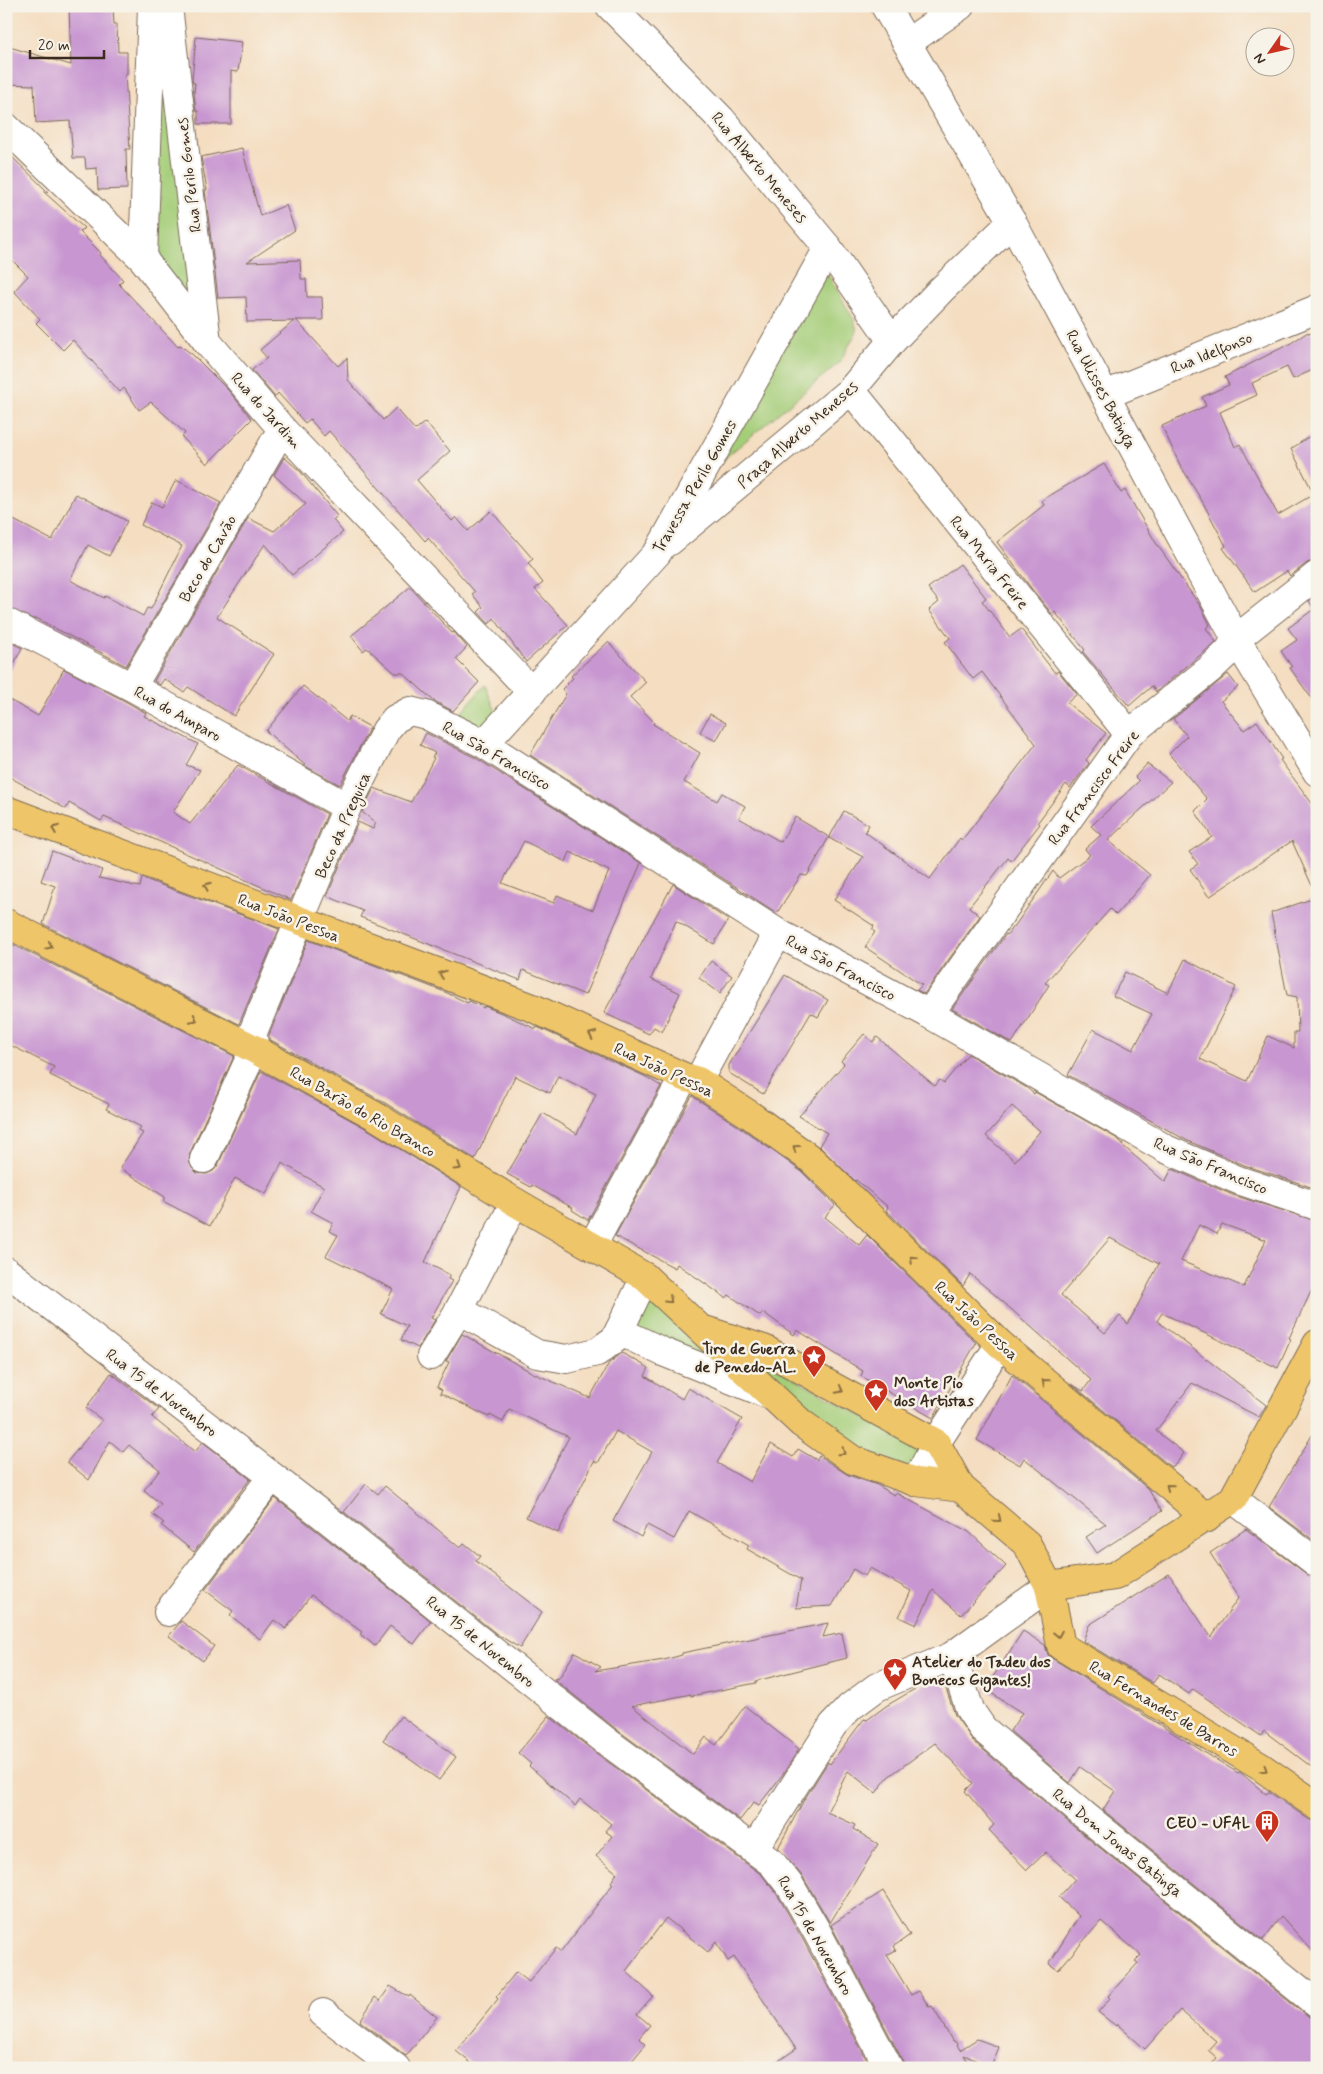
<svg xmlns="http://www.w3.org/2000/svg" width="1323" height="2074" viewBox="0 0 1323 2074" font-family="Mynerve,sans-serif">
<rect width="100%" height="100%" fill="#f7f3e8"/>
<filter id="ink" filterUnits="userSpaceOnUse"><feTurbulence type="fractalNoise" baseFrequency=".02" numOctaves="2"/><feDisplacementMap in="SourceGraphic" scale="10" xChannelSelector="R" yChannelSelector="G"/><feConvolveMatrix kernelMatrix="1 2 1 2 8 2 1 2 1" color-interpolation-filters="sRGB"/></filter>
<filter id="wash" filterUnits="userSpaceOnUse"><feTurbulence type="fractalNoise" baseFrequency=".0096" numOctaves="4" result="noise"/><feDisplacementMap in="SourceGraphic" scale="20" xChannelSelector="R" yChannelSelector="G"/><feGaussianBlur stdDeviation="1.12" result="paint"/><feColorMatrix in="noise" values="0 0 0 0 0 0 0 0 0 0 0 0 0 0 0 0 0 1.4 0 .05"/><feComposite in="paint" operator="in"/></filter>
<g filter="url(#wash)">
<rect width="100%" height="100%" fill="#f4ddc0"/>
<g fill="#a4cd78" stroke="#707c4b">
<path d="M157,6L202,313L151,254Z"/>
<path d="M821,263L854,320L857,331L840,362L683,493Z"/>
<path d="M485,685L499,719L473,733L455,719Z"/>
<path d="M648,1295L729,1364L627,1331Z"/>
<path d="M742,1349L882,1427L929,1456L923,1472L850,1449L791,1401Z"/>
</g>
<g id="blocks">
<g fill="#c896d1" fill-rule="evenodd">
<path d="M69,6H113L114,24H117L118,52H127V74H125L130,149H126L127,189L98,190L97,168L86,169L85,158H73L70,121L36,123L34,85L6,84V46L71,65Z"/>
<path d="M196,37L242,42L238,72L231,71V124H198V111H196L194,94L195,83H193L192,80Z"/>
<path d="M242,148L260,216L286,205L295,230L247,262L300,260L301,279H306L307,297H322L323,320H296L338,366L347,358L348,380L383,420L396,408L415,430L425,422L450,451L417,480L452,521L456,517L468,531L491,511L533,559L528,563L543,583L535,589L568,625L526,662L494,618L489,624L478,612L483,607L472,594L475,592L428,538L425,541L329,431L324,436L310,419L305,423L278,393L275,397L252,370L267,358L260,350L294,321L247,322L246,297L218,298L205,190H207L201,157Z"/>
<path d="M6,151L48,192H44L84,228L80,232L101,253L100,255L123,280L119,284L178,347L180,345L193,355L229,391L252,419L207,464L182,437L185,433L151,402L139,410L124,388L120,392L73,340L63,350L36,323L40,319L14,291L28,276L6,254Z"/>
<path d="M1317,330V368L1293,379L1287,367L1252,383L1257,395L1220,412L1235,447L1240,444L1278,515L1314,494L1291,449L1317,431V560L1307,563L1290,576L1287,571L1255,592L1223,548L1226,546L1202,501L1179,463L1162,426L1206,406L1202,397L1229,385L1225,377L1291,343L1308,332L1309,334Z"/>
<path d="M284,457L300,471L337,516L333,520L343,532L292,575L265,544L217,617L274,654L234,716L188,687L184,692L164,679L160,685L154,681L248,518L274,531L306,504L274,475Z"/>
<path d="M1104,464L1121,493L1125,490L1156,543L1201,607L1210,625L1206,628L1216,642L1156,692L1152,686L1129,706L1083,652L1085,650L1055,612L1052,614L1031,588L997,542L1044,505L1042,500Z"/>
<path d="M176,480L221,503L126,666L36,618L35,620L6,607V516L52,540L76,494L127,521L109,556L88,545L70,580L104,598L105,596L143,616L147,608L151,609L182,546L141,525L152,502L162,507Z"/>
<path d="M960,564L986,598L982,601L1010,637L1021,629L1055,673L1058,671L1077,694L1067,703L1106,733L1086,760L1089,763L1079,776L1070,788L1066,784L1038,822L1040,824L1025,843L1011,861L1008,858L969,907L980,916L924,994L917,990L922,985L865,947L875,932L872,930L874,926L834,900L863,857L829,838L844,811L869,825L865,832L930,879L960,838L962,840L1036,744L982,672L973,679L945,642L950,638L929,610L939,602L928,588Z"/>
<path d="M410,587L452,633L454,632L467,647L456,659L479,682L453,711L434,701L403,673H395L367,648L363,651L351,636Z"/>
<path d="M1317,595V706L1290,668L1292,667L1281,651L1297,640L1288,628L1314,609L1309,601Z"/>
<path d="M6,640L22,648L6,679Z"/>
<path d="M608,642L646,682L630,697L654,722L653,724L700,753L684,782L717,801L722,793L745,806L739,818L781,842L795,817L829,837L807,876L801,875L777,913L530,755L566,694L562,689L573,678L571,676Z"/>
<path d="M64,669L125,701L146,713L144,716L198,744L186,765L200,770L173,812L190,824L238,765L327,814L291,900L104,817L101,821L69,803L66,809L6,775V698L38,716Z"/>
<path d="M1228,674L1238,687L1221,701L1244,730L1257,721L1282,759L1280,760L1317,810V897L1292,841L1209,897L1190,869L1198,864L1189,852L1212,837L1195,811L1207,799L1169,754L1187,736L1173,719Z"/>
<path d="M303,686L347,721L350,716L370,727L340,785L307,767L266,731Z"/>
<path d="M710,714L726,723L716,741L700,732Z"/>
<path d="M426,733L476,758L641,863L585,995L523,970L520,980L360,917L363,911L327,896L358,822L373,829L376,823L362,812L374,788L411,802L434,758L432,757L435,753L420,745ZM524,841L566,862L570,852L609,871L593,910L557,895L554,903L502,883Z"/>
<path d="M1147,764L1171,782L1108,840L1150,875L1116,915L1110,909L1045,983L1049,985L1012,1043L952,1009L1006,934L1007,935L1013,926L1014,927L1053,871L1059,878L1090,855L1085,849L1101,835L1091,826L1139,781L1135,777Z"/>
<path d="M52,851L102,870L99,878L140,887L142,878L279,929L239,1024L43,924L55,886L41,881Z"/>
<path d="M673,884L728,920L714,944L676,921L651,979L680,993L662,1032L654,1027L649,1034L604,1013Z"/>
<path d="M1317,897V1189L1244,1165L1186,1140L1068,1075L1093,1029L1133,1050L1152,1014L1113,996L1125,972L1168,993L1185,959L1236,987L1200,1059L1247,1081L1268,1036L1294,1048V1032H1298L1297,997L1287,995L1271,913Z"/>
<path d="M308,940L445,992L468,1003L469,1001L484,1008V1006L506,1015L536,1029L537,1027L644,1076L661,1086L588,1220L572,1210L573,1208L532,1185L531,1187L507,1174L543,1113L577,1134L596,1094L558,1076L550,1093L515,1076L475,1159L385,1103L269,1039V1035Z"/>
<path d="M6,941L234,1056L190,1153L189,1161L192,1168L197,1173L206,1174L213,1171L218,1165L261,1071L369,1130L461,1187L425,1262L450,1275L448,1279L452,1281L431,1318L435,1320L418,1348L401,1340L407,1326L381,1314L393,1289L326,1256L338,1235L329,1231L333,1223L311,1211L324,1187L282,1163L266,1194L235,1178L210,1226L163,1201L165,1197L120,1168L143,1133L139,1131L141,1127L106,1109L109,1104L50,1075L54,1067L6,1043Z"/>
<path d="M711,961L732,976L720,993L699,978Z"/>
<path d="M785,975L828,1000L818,1017L811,1013L763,1094L729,1073V1065Z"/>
<path d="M864,1034L873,1042L877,1037L935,1086L940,1080L944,1083L968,1054L1027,1088L1034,1094L1035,1092L1118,1139L1123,1144L1122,1145L1165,1182L1172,1169L1233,1195L1317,1221V1279L1289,1338L1291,1339L1278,1368L1162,1313L1157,1321L1266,1405L1259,1417L1192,1383L1156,1431L1184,1453L1176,1464L1171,1467L1072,1384L1083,1391L1091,1380L994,1294L970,1274L963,1286L886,1210L888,1207L856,1180L855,1181L819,1146L827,1133L799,1116L844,1064L841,1061ZM1012,1106L1040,1131L1015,1161L986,1136ZM1222,1224L1266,1240L1244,1287L1181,1261L1199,1225L1217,1234ZM1110,1238L1159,1264L1128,1324L1120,1316L1105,1333L1061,1295Z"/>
<path d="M692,1096L741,1128L802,1172L835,1205L825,1217L859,1245L867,1235L976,1343L933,1418L861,1376L863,1371L797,1330L794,1335L763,1312L760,1316L729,1295L726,1298L677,1264L675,1268L615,1236Z"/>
<path d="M462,1334L533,1373L590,1398L609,1363L622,1353L649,1368L645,1376L682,1399L688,1388L742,1419L717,1463L750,1482L771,1444L793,1457L798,1449L817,1460L819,1456L848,1475L877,1485L894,1495L896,1493L969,1532L1006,1566L961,1615L933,1590L916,1625L899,1617L911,1591L870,1568L865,1576L853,1569L832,1606L796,1608L801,1580L747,1549L749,1545L689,1511L674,1539L647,1525L641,1537L613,1521L652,1452L616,1431L598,1463L594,1461L558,1533L526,1517L569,1437L509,1409L503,1422L490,1415L489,1417L440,1393L442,1390L437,1387L449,1362L446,1361Z"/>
<path d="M111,1373L159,1409L152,1417L195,1452L203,1442L250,1479L194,1552L161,1525L164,1523L152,1514L161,1504L144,1490L160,1470L129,1445L123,1452L110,1441L89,1480L67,1462L102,1420L86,1408Z"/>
<path d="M1012,1375L1148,1489L1162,1511L1097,1553L1086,1537L1106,1524L1024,1458L1020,1465L977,1440Z"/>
<path d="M1317,1427V1543L1269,1507Z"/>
<path d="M366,1484L378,1494L385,1486L460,1548L464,1543L480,1556L476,1561L542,1612L520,1648L498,1635L344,1512Z"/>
<path d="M275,1498L431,1621L414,1644L390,1626L375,1646L360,1634L362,1632L311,1595L286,1629L274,1620L260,1639L230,1615L233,1611L205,1590Z"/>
<path d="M1246,1529L1308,1575L1317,1578V1771L1264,1731L1261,1736L1193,1689L1189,1694L1159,1674L1153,1683L1083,1641L1089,1625L1169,1574L1211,1637L1239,1597L1210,1553Z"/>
<path d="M181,1621L214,1646L203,1661L169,1636Z"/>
<path d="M828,1623L823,1637L842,1633L847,1658L756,1681V1683L691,1696V1694L632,1706L693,1754L706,1737L716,1745L745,1706L799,1749L783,1774L759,1805L754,1802L740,1820L616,1729L554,1679L559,1678L575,1652L601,1667L595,1671L664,1660L682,1655V1653Z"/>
<path d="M1023,1631L1045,1645L1048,1655L1053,1659L1238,1773L1239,1772L1242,1774L1266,1794L1269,1792L1308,1819L1317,1823V1956L1281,1916L1263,1940L1103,1810L1115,1791L1080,1767L1070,1783L1010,1731L1022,1713L985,1689Z"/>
<path d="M942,1677L955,1715L973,1741L1073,1826L1307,2016L1317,2019V2068H1208L1217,2058L1208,2050L1216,2041L1180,2010L1145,2049L1117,2024L1116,2026L1098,2012L1110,1998L1108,1996L1138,1963L1135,1961L1141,1955L1101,1921L1058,1970L1049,1964L1079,1916L1059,1897L1075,1879L1046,1852L1027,1870L989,1830L994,1825L965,1791L973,1783L935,1743L888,1777L876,1793L848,1771L827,1812L855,1825L853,1829L878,1844L830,1923L803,1877L778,1848L804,1800L828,1762L830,1764L864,1719L867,1720L886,1706L920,1686Z"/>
<path d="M401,1716L456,1757L439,1780L383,1740Z"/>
<path d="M549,1716L596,1753L762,1875L778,1896L802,1938L871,2068H768L796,2049L734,1957L728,1961L716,1942L708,1952L666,1918L626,1971L653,1996L637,2014L650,2025L639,2038L646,2044L626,2068H477L456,2051L498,1999L496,1997L516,1972L529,1982L556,1948L561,1952L613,1884L611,1882L617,1873L596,1856L612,1836L605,1831L611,1824L580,1799L575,1806L529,1766L531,1764L518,1753Z"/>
<path d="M883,1891L910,1935L894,1946L896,1950L887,1955L911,1995L919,1991L929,2007L932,2006L953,2042L955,2041L960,2050L977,2039L999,2047L991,2067L964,2055L971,2068H904L903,2061L831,1925Z"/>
<path d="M390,1986L409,1997L410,1995L437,2017L406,2056L360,2021L375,1997L380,2001Z"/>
</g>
</g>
</g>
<g filter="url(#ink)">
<use href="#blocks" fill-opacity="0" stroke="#7c6957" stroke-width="1"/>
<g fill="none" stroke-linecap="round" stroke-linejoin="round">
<defs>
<g id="minor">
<path d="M168,6L207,342"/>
<path d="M610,6L721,119L828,248L892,341"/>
<path d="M885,6L1012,222L1236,639L1317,772"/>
<path d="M907,43L960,6"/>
<path d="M6,127L143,259L208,343L282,429L532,692"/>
<path d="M143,259L152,6"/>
<path d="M851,390L1129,734"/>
<path d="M1105,395L1317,309"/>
<path d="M670,541L851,390L892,341L941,290L1012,222"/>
<path d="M6,622L132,687L347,807"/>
<path d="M132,687L282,429"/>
<path d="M484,744L658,552L828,248"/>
<path d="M929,1014L1129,734L1210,669L1228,652L1236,639L1317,575"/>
<path d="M698,1081L778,933"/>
<path d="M204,1159L254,1049L253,1032L347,807L386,730L395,719L410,711L426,715L484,744L778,933L929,1014L1166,1149L1238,1180L1317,1206"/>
<path d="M592,1246L684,1077"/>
<path d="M6,1271L321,1514L606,1741L772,1863L791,1887L816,1930L889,2068"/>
<path d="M645,1277L619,1331L663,1352L770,1395"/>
<path d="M459,1310L537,1354L567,1359L597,1352L615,1339L619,1331"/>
<path d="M431,1356L459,1310L515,1202"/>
<path d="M916,1482L936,1443L1000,1344"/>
<path d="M1233,1499L1317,1563"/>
<path d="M168,1612L272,1477"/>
<path d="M952,1656L970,1710L983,1729L1083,1814L1317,2004"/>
<path d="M754,1849L833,1725L850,1707L877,1687L952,1656L1049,1586"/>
<path d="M323,2013L396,2068"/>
</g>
<g id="major">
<path d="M6,810L533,1008L684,1077L698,1081L750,1115L812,1160L1000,1344L1207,1518"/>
<path d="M6,923L254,1049L377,1117L515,1202L645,1277L801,1423L853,1460L916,1482L961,1488"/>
<path d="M705,1330L764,1349L936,1443L961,1488L1027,1544L1049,1586L1061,1646L1261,1767L1317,1806"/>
<path d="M1049,1586L1115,1576L1233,1499L1317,1344"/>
</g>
</defs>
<use href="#minor" stroke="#7c6957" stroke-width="30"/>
<use href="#major" stroke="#7c6957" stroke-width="30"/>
<use href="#minor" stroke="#fff" stroke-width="28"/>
<use href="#major" stroke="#eec569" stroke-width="28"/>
</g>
<defs><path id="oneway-chevron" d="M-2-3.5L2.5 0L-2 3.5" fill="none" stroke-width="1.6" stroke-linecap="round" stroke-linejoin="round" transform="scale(1.25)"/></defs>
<g stroke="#8c7040">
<use href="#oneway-chevron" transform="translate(55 829) rotate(-159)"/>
<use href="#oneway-chevron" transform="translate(207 886) rotate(-159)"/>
<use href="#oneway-chevron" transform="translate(49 946) rotate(28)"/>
<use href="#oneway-chevron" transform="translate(442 974) rotate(-160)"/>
<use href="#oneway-chevron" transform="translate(194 1019) rotate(27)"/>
<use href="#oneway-chevron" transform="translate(592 1035) rotate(-155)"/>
<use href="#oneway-chevron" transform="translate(796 1148) rotate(-144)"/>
<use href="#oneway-chevron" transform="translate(458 1167) rotate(32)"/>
<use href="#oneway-chevron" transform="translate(913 1259) rotate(-136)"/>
<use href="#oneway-chevron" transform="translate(669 1300) rotate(43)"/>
<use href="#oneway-chevron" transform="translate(1045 1382) rotate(-140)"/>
<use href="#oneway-chevron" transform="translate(840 1390) rotate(28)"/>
<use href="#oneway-chevron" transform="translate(842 1452) rotate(35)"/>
<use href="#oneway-chevron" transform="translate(1169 1487) rotate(-140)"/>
<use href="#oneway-chevron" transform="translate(998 1519) rotate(40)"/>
<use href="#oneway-chevron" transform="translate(1058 1634) rotate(79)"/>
<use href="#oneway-chevron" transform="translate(1264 1769) rotate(33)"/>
</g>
</g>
<defs>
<symbol id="sight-pin" viewBox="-11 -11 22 30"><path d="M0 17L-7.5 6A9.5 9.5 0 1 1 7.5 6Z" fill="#c8321e" stroke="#f7f3e8"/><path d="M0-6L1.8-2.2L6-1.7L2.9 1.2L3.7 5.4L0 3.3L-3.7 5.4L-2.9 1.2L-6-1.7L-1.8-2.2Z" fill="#fff"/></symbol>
<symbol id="building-pin" viewBox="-11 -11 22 30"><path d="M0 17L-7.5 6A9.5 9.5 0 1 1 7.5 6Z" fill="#c8321e" stroke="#f7f3e8"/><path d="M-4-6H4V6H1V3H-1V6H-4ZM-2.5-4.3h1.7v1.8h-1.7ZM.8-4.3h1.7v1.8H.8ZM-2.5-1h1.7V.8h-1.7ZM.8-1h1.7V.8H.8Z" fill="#fff"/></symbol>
</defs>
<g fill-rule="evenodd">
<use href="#sight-pin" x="800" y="1343" width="28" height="38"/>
<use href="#sight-pin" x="862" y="1377" width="28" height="38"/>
<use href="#sight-pin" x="881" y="1656" width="28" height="38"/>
<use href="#building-pin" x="1253" y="1808" width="28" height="38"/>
</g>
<g text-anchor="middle" stroke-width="5" stroke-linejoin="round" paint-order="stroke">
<g font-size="16" fill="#3b2a1e" stroke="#f7f3e8">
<text transform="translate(760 167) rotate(50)" y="6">Rua Alberto Meneses</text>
<text transform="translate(188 175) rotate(-97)" y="6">Rua Perilo Gomes</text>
<text transform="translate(1211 352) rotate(-22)" y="6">Rua Idelfonso</text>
<text transform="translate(1102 389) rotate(62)" y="6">Rua Ulisses Batinga</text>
<text transform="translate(267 410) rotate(48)" y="6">Rua do Jardim</text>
<text transform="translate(797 434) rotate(-41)" y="6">Praça Alberto Meneses</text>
<text transform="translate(694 486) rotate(-60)" y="6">Travessa Perilo Gomes</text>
<text transform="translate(207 558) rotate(-60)" y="6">Beco do Cavão</text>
<text transform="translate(990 562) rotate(51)" y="6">Rua Maria Freire</text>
<text transform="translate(178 713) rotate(29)" y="6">Rua do Amparo</text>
<text transform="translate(497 755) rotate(30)" y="6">Rua São Francisco</text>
<text transform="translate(1093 787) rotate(-53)" y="6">Rua Francisco Freire</text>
<text transform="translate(342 825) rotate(-66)" y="6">Beco da Preguica</text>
<text transform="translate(289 917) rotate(21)" y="6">Rua João Pessoa</text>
<text transform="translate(841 967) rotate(28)" y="6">Rua São Francisco</text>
<text transform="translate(664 1069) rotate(25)" y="6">Rua João Pessoa</text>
<text transform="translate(363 1111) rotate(30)" y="6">Rua Barão do Rio Branco</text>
<text transform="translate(1211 1165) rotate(23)" y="6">Rua São Francisco</text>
<text transform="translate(977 1320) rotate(43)" y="6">Rua João Pessoa</text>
<text transform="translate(162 1392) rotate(37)" y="6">Rua 15 de Novembro</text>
<text transform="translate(481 1641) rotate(39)" y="6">Rua 15 de Novembro</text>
<text transform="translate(1164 1708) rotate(31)" y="6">Rua Fernandes de Barros</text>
<text transform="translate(1118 1842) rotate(39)" y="6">Rua Dom Jonas Batinga</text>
<text transform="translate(816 1935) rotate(60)" y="6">Rua 15 de Novembro</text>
</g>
<g font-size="16" font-weight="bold" fill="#3b2a1e" stroke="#f7f3e8" text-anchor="end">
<text x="796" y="1354">Tiro de Guerra<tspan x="796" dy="18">de Penedo-AL.</tspan></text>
<text x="894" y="1388" text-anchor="start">Monte Pio<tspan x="894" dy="18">dos Artistas</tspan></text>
<text x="912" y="1667" text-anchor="start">Atelier do Tadeu dos<tspan x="912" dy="18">Bonecos Gigantes!</tspan></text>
<text x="1250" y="1828">CEU - UFAL</text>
</g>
</g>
<rect width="1323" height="2074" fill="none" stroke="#f7f3e8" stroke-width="25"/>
<g transform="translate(1270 52) rotate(236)"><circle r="24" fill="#f7f3e8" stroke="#aca397"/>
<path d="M0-4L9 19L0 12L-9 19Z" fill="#c8321e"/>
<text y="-8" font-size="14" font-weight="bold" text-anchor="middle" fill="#3b2a1e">N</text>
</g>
<path d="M30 50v8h74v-8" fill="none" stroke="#3b2a1e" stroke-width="2.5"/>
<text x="38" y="50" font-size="15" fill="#3b2a1e" stroke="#f7f3e8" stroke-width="4" paint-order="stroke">20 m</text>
</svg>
